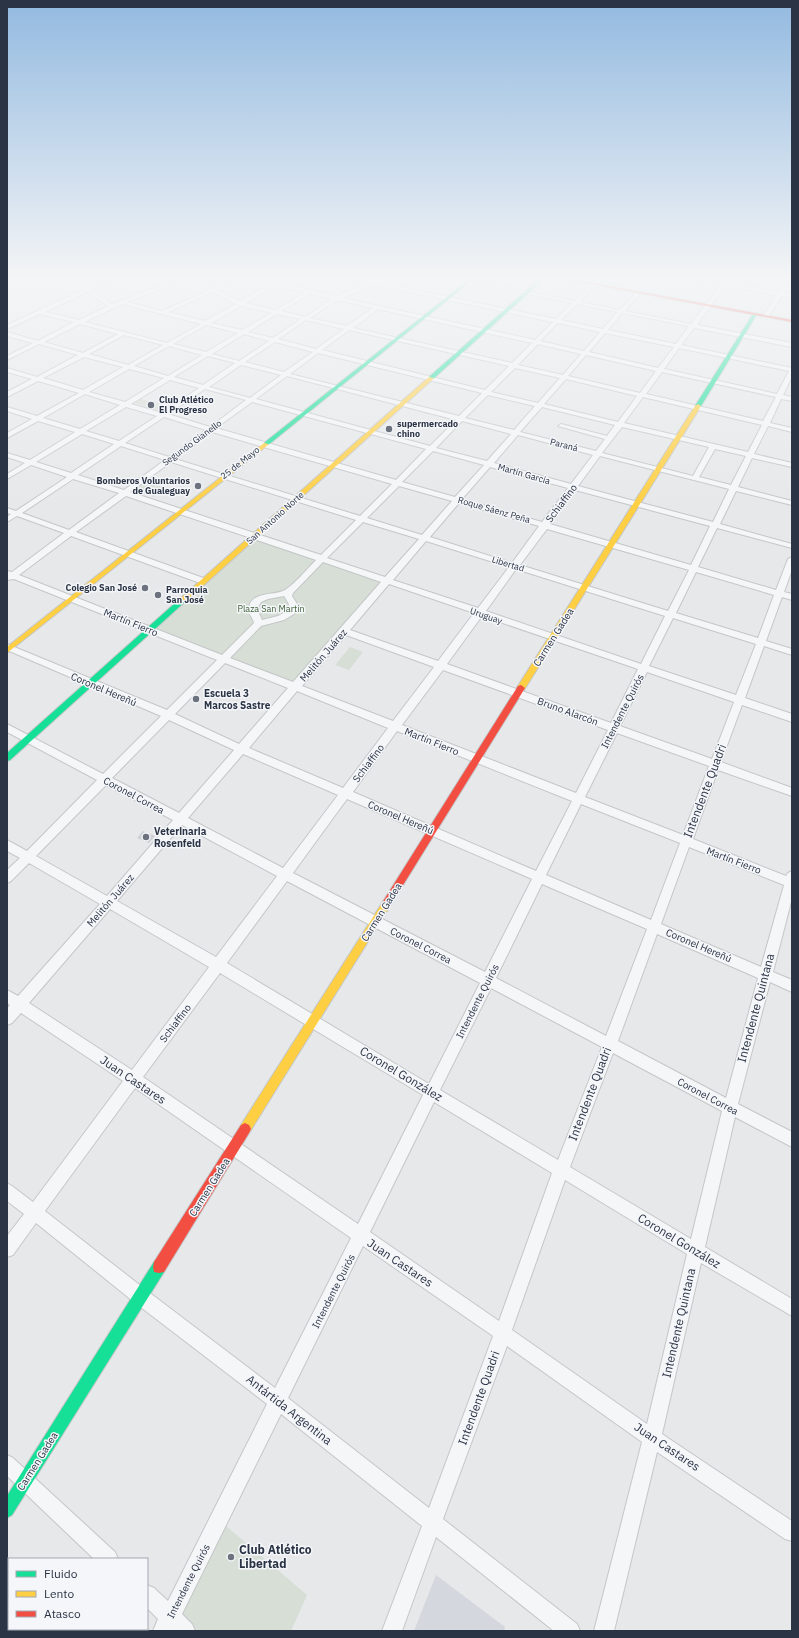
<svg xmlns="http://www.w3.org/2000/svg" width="799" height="1638" viewBox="0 0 799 1638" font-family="'IBM Plex Sans',sans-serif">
<rect width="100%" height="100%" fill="#e6e8ea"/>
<path fill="#d4d7dd" d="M436,1575L505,1627L504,1631H414Z"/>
<g fill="#d6ded6">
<path d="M141,399L168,406L160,411L134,403Z"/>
<path d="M145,482L166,488L154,497L133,490Z"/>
<path d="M255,536L387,582L295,687L150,629Z"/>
<path d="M350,647L363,652L349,670L335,665Z"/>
<path d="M219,1520L307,1595L291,1631H185L170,1617Z"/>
</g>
<path fill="#ced0d3" d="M143,831L155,836L149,843L137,838Z"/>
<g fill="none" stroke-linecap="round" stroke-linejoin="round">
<defs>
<g id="street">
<path d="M20,277H29L7,283V279Z"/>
<path d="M65,277H70L88,288L122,277H129L91,290L112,304L184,277H192L213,288L236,277H242L217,290L240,301L269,285L278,277L295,280L314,277L288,286L280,283V280L276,285H287L336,296L368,284L341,277C352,277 361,281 372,281C379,282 386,277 393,277L380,283L556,319L572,303L443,277H453L575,301L598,277H603L580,302L620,310L638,290L641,292L625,311L691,324L721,285L684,277H694L723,282L727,277H731L727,283L779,292L788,279H792L784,293L792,294V298L782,296L768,317L763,316L777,295L725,286L697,325L792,343V347L694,328L681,345L792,368V377L783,395L792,397V401L781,399L770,423L792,428V432L768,426L754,454L792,463V467L752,458L738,487L792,501V505L736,491L720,524L792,544V548L717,528L698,567L776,590L788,559L792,557V570L784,592L792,594V600L782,597L766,641L792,649V655L764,646L745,698L792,714V722L742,705L721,762L792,788V796L718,770L693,839L786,876L788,873L792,871V898L773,972L792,980V992L770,982L738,1104L792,1132V1147L735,1117L705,1247L792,1299V1316L701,1263L662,1434L792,1521V1541L785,1539L657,1452L614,1631H594L642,1442L507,1346L443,1519L577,1624L580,1631H554L436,1537L402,1631H382L422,1526L281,1414L182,1614L192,1624L195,1631H153L158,1619L147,1608V1585L154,1588L168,1601L267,1404L134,1302L36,1223L13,1255L7,1257V1236L24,1214L7,1201V1183L12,1186L33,1202L123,1081L21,1013L12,1023L7,1025V1009L10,1005L7,1003V990L18,996L100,904L29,863L11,881L7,883V870L20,858L7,851V840L27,851L97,780L7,732V724L103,774L161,716L7,650V644L167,710L217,660L14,579L7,580V571L12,572L64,533L17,516L7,522V517L11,514L7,513V508L16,511L67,477L31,465L7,479V474L25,463L7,457V453L30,460L75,432L38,421L7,438V433L32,419L7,411V407L37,416L79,393L38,381L7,397V392L32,379L7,372V368L37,377L78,355L39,344L7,360V356L33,343L7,336V332L38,341L74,322L40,314L7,329V325L83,290ZM188,279L209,290L162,311L127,302ZM375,285L553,322L535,340L342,298ZM272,288L287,289L305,292L276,310L245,303ZM87,292L108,306L79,320L45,312ZM213,292L236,304L205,321L168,312ZM310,294L332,299L305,317L281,311ZM337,300L373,308L347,326L310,318ZM122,304L201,324L167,343L85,322ZM577,304L617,312L603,329L561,320ZM241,306L272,313L242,330L211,323ZM378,309L532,343L512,363L353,328ZM622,313L689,326L676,344L608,330ZM277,314L301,319L273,338L248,332ZM306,320L344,329L316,349L278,339ZM558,323L600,332L584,351L540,341ZM80,324L118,334L83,353L44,342ZM206,325L238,333L206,352L173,344ZM349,330L509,366L485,390L322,350ZM605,333L674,347L658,368L589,352ZM244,334L269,341L239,361L212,354ZM124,335L163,345L128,365L89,354ZM275,342L313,352L284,372L245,362ZM538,344L581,354L563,375L518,365ZM169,346L202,355L168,376L134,366ZM679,348L789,371L777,394L664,369ZM318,353L482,393L459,416L290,374ZM586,355L656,371L640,393L568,376ZM208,356L235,363L203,385L174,377ZM84,357L123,367L83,390L43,378ZM241,365L281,375L250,398L209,387ZM515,368L560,378L538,403L491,392ZM129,369L164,378L125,402L89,392ZM662,372L776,397L763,421L646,394ZM287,376L456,420L430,446L256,399ZM566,379L637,396L618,422L544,404ZM170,380L199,388L162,413L131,404ZM205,389L246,400L210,427L168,414ZM85,394L120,405L80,429L43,418ZM488,395L535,406L514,430L465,418ZM643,397L762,425L748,452L624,423ZM252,402L426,449L396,480L216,428ZM126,407L157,416L119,441L86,431ZM542,407L615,425L607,436L561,424L558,426L605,439L596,451L520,432ZM164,417L206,430L169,457L125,443ZM462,421L511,434L487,461L436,448ZM622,427L709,447L693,476L602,453ZM212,432L392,484L360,516L175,459ZM82,434L114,444L71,473L36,462ZM518,435L593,455L571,484L494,463ZM121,446L165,460L124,490L78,475ZM715,449L746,456L731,485L699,477ZM433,451L484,465L455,497L402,482ZM600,456L729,489L713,522L578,486ZM171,462L356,520L321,555L130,492ZM490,467L568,488L542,522L462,499ZM73,479L119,493L69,530L22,513ZM399,486L452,501L422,535L367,518ZM575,490L710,526L691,565L550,524ZM126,496L316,560C309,567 293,586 285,590C274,596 250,591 249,609C248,614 253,618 254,623L222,655L19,575L71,536L200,583H206L207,581L206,579L76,532ZM459,503L539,526L512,563L430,537ZM363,522L419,539L385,577L327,558ZM547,529L689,570L668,611L520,565ZM426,541L509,567L478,608L393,580ZM323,562L381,582L293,682L230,658L261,626L284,620L294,614L297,604L292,596L293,593ZM516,569L665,616L641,664L486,611ZM696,572L774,595L758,638L676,613ZM389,584L474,613L438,661L350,630ZM284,596L289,604L287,611L278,616L262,620L257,609L261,602L268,599ZM482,616L638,669L611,723L447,664ZM673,618L756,644L736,695L649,666ZM346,635L434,667L393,721L302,686ZM225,663L288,688L239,744L175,714ZM443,670L608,730L576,793L402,725ZM647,672L734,702L712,759L620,726ZM297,691L388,728L343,788L249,748ZM169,720L234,750L179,813L112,778ZM397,731L572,801L536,871L353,792ZM617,733L709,766L683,835L585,797ZM243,754L338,795L283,868L188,818ZM106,785L173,820L107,896L36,856ZM347,799L532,879L485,972L293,873ZM581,804L680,843L651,920L546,875ZM182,825L277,876L216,957L117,901ZM689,847L784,885L761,967L661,924ZM287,881L480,983L429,1084L227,963ZM542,884L647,929L606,1036L496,978ZM110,909L209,967L132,1070L29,1003ZM657,934L758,978L726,1098L618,1041ZM220,973L423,1095L358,1224L143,1077ZM491,988L602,1047L558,1160L440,1090ZM613,1053L722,1111L691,1239L570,1167ZM135,1088L351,1238L275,1388L146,1290L45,1211ZM434,1102L552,1173L499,1321L370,1232ZM565,1180L687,1254L647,1424L512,1330ZM363,1246L493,1336L429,1508L288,1398Z"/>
<path d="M642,277H648L635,292H631V290Z"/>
<path d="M7,1455L13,1458L115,1552L118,1559H94L7,1476Z"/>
</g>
<g id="fast">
<path d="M472,277H476L268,445H264V443Z"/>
<path d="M540,277H544L541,282L433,379H429V377L538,280Z"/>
<path d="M755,313L757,314L701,406L696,407L695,406L753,314Z"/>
<path d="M182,597H186L188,599L10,760L7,761V753Z"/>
<path d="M159,1261L164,1262L165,1267L164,1272L12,1515L7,1518V1496L154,1262Z"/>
</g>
<g id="slow">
<path d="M429,377L434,378L186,601H182V597Z"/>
<path d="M698,404L701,406L524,690H518L517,688L518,686L695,406Z"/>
<path d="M264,443L269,444L7,653V647Z"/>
<path d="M387,899L390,900L392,903L390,906L249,1133L245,1135L241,1133L239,1129L241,1125L384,900Z"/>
</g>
<g id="jam">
<path d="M553,277H561L792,320V322Z"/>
<path d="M521,685L525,688L390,906L387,907L384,906L382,903L384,900L518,686Z"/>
<path d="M245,1123L249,1125L251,1129L249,1133L164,1272L159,1273L154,1272L153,1267L154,1262L241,1125Z"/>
</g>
</defs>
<use href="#street" stroke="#c4c6c8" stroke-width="2"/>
<use href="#fast" stroke="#c4c6c8" stroke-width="2"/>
<use href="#slow" stroke="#c4c6c8" stroke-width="2"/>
<use href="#jam" stroke="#c4c6c8" stroke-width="2"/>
<use href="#street" fill="#f5f6f7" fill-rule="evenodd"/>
<use href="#fast" fill="#16e098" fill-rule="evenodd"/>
<use href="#slow" fill="#ffcf43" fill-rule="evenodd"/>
<use href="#jam" fill="#f24e42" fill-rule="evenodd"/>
</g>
<linearGradient id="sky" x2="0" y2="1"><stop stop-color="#93bae0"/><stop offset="0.55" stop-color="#f4f5f6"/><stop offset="1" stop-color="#f4f5f6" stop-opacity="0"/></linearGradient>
<rect width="799" height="506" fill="url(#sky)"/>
<g fill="#6c737f" stroke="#f4f6f9" stroke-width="1.5">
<circle cx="151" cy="405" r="4"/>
<circle cx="389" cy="429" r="4"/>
<circle cx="198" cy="486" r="4"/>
<circle cx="145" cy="588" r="4"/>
<circle cx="158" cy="595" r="4"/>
<circle cx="196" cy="699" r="4"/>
<circle cx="146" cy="837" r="4"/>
<circle cx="231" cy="1557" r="4"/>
</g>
<g text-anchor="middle" stroke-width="3" stroke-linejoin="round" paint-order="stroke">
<g font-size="9" font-weight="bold" fill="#2b3445" stroke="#f4f6f9" text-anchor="start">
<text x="159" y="403">Club Atlético<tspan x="159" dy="10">El Progreso</tspan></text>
<text x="397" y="427">supermercado<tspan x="397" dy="10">chino</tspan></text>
<text x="190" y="484" text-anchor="end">Bomberos Voluntarios<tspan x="190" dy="10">de Gualeguay</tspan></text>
<text x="137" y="591" text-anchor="end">Colegio San José</text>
<text x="166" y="593">Parroquia<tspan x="166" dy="10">San José</tspan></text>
</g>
<g font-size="9" fill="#2b3445" stroke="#f4f6f9">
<text transform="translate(192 443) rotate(-36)" y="3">Segundo Gianello</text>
<text transform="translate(564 445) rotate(14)" y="3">Paraná</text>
<text transform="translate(240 463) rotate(-38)" y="3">25 de Mayo</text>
<text transform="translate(524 474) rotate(16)" y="3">Martín García</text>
<text transform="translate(494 510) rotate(16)" y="3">Roque Sáenz Peña</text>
<text transform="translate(275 518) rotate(-42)" y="3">San Antonio Norte</text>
<text transform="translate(508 564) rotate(17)" y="3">Libertad</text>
<text transform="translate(486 616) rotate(19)" y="3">Uruguay</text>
</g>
<g font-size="9" fill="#3f6138" stroke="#f4f6f9">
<text x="271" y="612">Plaza San Martín</text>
</g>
<g font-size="10" fill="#2b3445" stroke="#f4f6f9">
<text transform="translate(561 503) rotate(-53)" y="4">Schiaffino</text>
<text transform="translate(131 622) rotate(22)" y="4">Martín Fierro</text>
<text transform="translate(553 637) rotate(-58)" y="4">Carmen Gadea</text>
<text transform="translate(323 655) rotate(-49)" y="4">Melitón Juárez</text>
<text transform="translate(104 689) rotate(23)" y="4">Coronel Hereñú</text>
<text transform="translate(568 711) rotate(20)" y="4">Bruno Alarcón</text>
<text transform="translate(622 711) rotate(-63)" y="4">Intendente Quirós</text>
<text transform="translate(432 741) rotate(22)" y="4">Martín Fierro</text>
<text transform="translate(368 763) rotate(-53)" y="4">Schiaffino</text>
<text transform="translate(134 795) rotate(28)" y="4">Coronel Correa</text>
<text transform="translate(401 817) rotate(23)" y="4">Coronel Hereñú</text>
<text transform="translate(734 860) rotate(21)" y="4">Martín Fierro</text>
<text transform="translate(110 900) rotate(-49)" y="4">Melitón Juárez</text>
<text transform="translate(381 912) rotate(-58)" y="4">Carmen Gadea</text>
<text transform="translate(421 945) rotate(27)" y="4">Coronel Correa</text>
<text transform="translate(699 945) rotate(23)" y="4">Coronel Hereñú</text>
<text transform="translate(477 1001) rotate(-63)" y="4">Intendente Quirós</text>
<text transform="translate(175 1023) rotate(-53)" y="4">Schiaffino</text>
<text transform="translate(708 1096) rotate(28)" y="4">Coronel Correa</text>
<text transform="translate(209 1187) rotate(-58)" y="4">Carmen Gadea</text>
<text transform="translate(333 1291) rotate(-63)" y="4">Intendente Quirós</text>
<text transform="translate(37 1461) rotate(-58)" y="4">Carmen Gadea</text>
<text transform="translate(188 1581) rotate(-63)" y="4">Intendente Quirós</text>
</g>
<g font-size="10" font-weight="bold" fill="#2b3445" stroke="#f4f6f9" text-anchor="start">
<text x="204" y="697">Escuela 3<tspan x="204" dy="12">Marcos Sastre</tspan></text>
<text x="154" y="835">Veterinaria<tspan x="154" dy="12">Rosenfeld</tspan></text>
</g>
<g font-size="12" fill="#2b3445" stroke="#f4f6f9">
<text transform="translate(705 791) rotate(-69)" y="4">Intendente Quadri</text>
<text transform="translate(756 1008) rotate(-75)" y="4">Intendente Quintana</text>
<text transform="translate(401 1074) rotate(31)" y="4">Coronel González</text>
<text transform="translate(133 1080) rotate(34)" y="4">Juan Castares</text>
<text transform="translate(590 1094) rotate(-69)" y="4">Intendente Quadri</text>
<text transform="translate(679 1241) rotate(31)" y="4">Coronel González</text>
<text transform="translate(400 1263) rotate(34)" y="4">Juan Castares</text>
<text transform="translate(679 1323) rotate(-77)" y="4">Intendente Quintana</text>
<text transform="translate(479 1398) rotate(-70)" y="4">Intendente Quadri</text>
<text transform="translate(289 1410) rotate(38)" y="4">Antártida Argentina</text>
<text transform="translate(667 1447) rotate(34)" y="4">Juan Castares</text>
</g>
<g font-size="12" font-weight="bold" fill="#2b3445" stroke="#f4f6f9" text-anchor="start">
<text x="239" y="1554">Club Atlético<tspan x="239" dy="14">Libertad</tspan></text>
</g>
</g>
<rect width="799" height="1638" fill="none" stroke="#2b3445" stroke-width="16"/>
<rect x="8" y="1558" width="140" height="72" fill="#f4f6f9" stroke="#a4a8b1"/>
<rect x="16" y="1571" width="20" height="6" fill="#16e098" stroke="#a4a8b1"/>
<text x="44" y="1578" font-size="12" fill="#2b3445">Fluido</text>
<rect x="16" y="1591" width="20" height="6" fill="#ffcf43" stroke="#a4a8b1"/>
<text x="44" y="1598" font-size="12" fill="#2b3445">Lento</text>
<rect x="16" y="1611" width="20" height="6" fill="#f24e42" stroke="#a4a8b1"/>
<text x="44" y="1618" font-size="12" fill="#2b3445">Atasco</text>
</svg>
